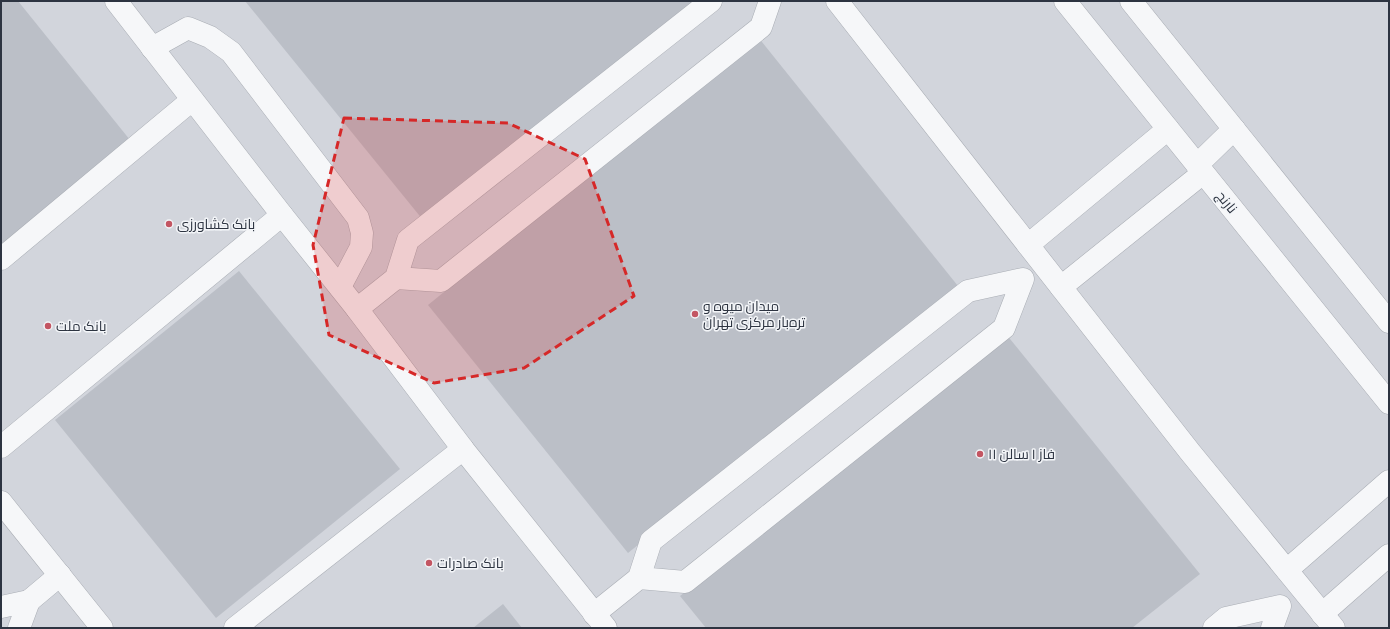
<svg xmlns="http://www.w3.org/2000/svg" width="1390" height="629" viewBox="0 0 1390 629" font-family="Manrope,Cairo,sans-serif">
<rect width="100%" height="100%" fill="#e4e6ea"/>
<rect fill="#d2d5dc" x="1" y="1" width="1388" height="627"/>
<g fill="#bbbfc7">
<path d="M1,1H18L130,140L1,245Z"/>
<path d="M245,1H694L423,220Z"/>
<path d="M758,37L958,286L628,553L428,305Z"/>
<path d="M239,271L400,469L216,618L55,420Z"/>
<path d="M1006,334L1200,574L1132,628H706L680,596Z"/>
<path d="M503,604L522,628H473Z"/>
</g>
<g fill="none" stroke-linecap="round" stroke-linejoin="round">
<defs>
<g id="minor">
<path d="M116,1L282,215L357,309L463,449L606,628"/>
<path d="M837,1L1190,452L1334,628"/>
<path d="M1065,1L1389,403"/>
<path d="M1131,1L1389,322"/>
<path d="M152,48L188,28L210,37L231,52L358,218L362,233L361,247L340,287"/>
<path d="M1197,165L1234,129"/>
<path d="M1028,245L1168,129"/>
<path d="M1,259L192,100"/>
<path d="M396,278L441,281L761,27L770,1"/>
<path d="M1061,287L1203,173"/>
<path d="M357,309L396,278L408,240L711,1"/>
<path d="M1,447L282,215"/>
<path d="M1,502L102,628"/>
<path d="M1287,570L1389,481"/>
<path d="M29,601L60,575"/>
<path d="M1,607L29,601L19,628"/>
<path d="M594,614L639,578L651,541L968,291L1023,279L1004,328L685,582L639,578"/>
<path d="M1322,614L1389,555"/>
<path d="M235,628L463,449"/>
<path d="M1214,628L1226,618L1280,606L1272,628"/>
</g>
</defs>
<use href="#minor" stroke="#a9adb4" stroke-width="23"/>
<use href="#minor" stroke="#f6f7f9" stroke-width="22"/>
</g>
<path fill="#d62828" fill-opacity="0.2" stroke="#d62828" stroke-width="3" stroke-dasharray="8 5" stroke-linejoin="round" d="M344,118L508,123L585,159L634,296L524,368L434,383L329,335L313,245Z"/>
<g fill="#c35562" stroke="#f3f5f8" stroke-width="1.5">
<circle cx="169" cy="224" r="4"/>
<circle cx="695" cy="314" r="4"/>
<circle cx="48" cy="326" r="4"/>
<circle cx="980" cy="454" r="4"/>
<circle cx="429" cy="563" r="4"/>
</g>
<g text-anchor="middle" stroke-width="3" stroke-linejoin="round" paint-order="stroke">
<g font-size="14" fill="#2d3441" stroke="#f3f5f8">
<text transform="translate(1227 202) rotate(51)" y="5">نارنج</text>
</g>
<g font-size="14" fill="#2d3441" stroke="#f3f5f8" text-anchor="start">
<text x="177" y="229">بانک کشاورزی</text>
<text x="703" y="311">میدان میوه و<tspan x="703" dy="16">تره‌بار مرکزی تهران</tspan></text>
<text x="56" y="331">بانک ملت</text>
<text x="988" y="459">فاز ۱ سالن ۱۱</text>
<text x="437" y="568">بانک صادرات</text>
</g>
</g>
<rect width="1390" height="629" fill="none" stroke="#2d3441" stroke-width="4"/>
</svg>
